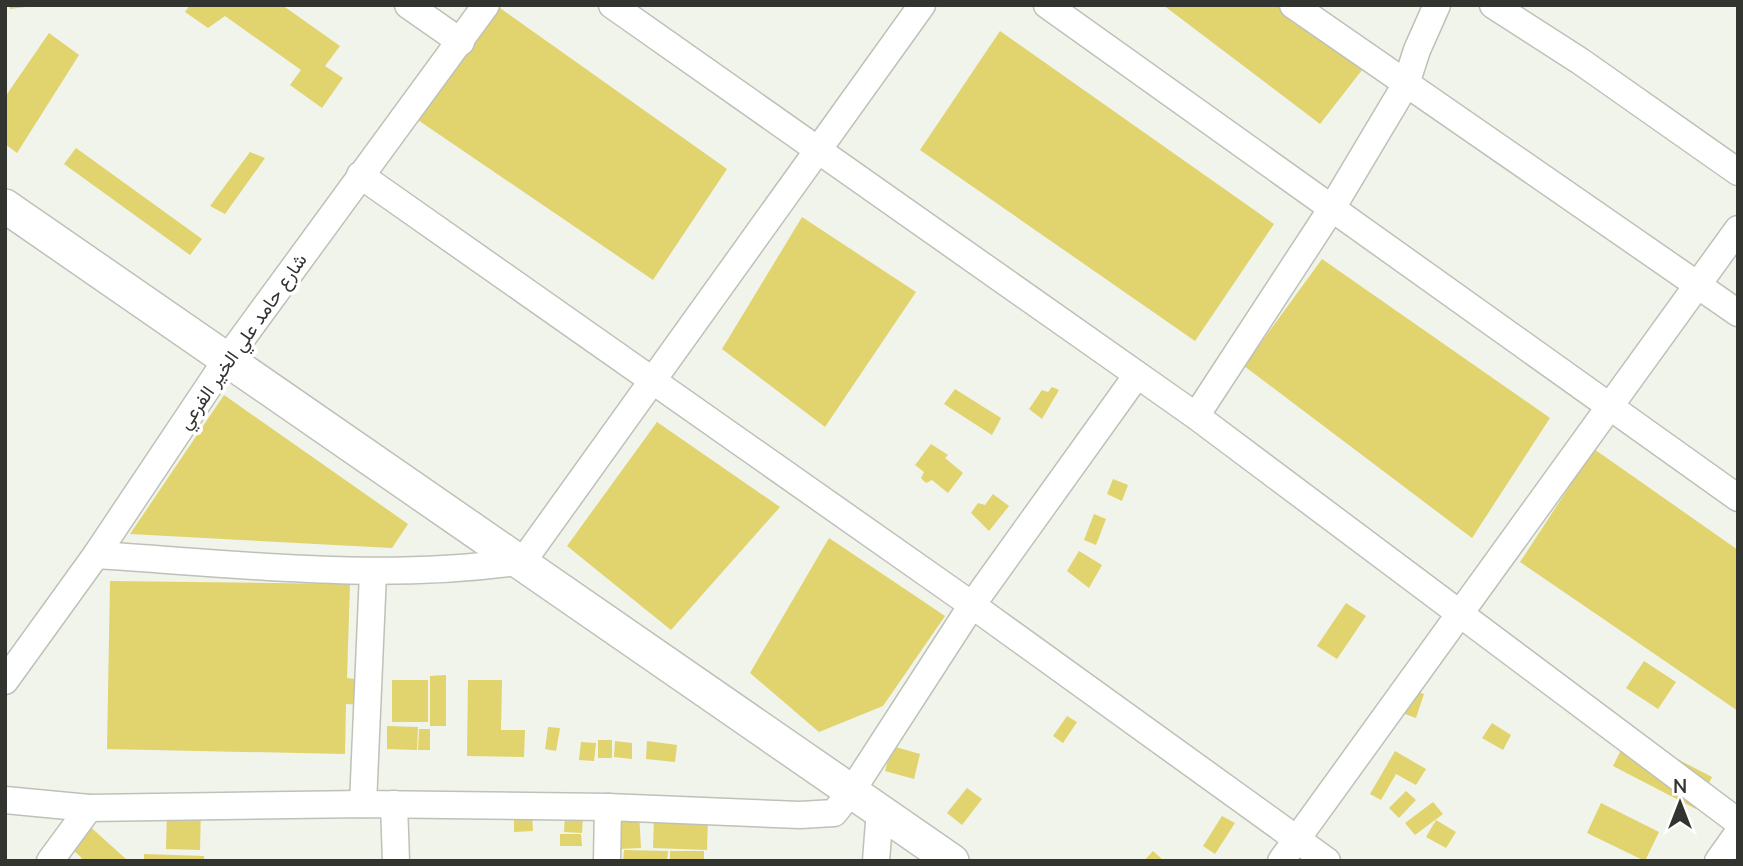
<svg xmlns="http://www.w3.org/2000/svg" width="1743" height="866" viewBox="0 0 1743 866" font-family="'Nunito Sans',Vazirmatn,sans-serif">
<rect width="100%" height="100%" fill="#f1f4eb"/>
<g fill="#e1d36d">
<path d="M9,5H26V7L10,9Z"/>
<path d="M190,5H282L340,46L325,66L343,78L322,108L290,85L301,70L225,16L208,28L185,12Z"/>
<path d="M1163,5H1292L1369,61L1320,124Z"/>
<path d="M500,8L727,169L653,280L415,118Z"/>
<path d="M1000,31L1274,224L1195,341L920,150Z"/>
<path d="M49,33L79,55L17,153L5,144V97Z"/>
<path d="M76,148L202,239L190,255L64,164Z"/>
<path d="M250,152L265,158L225,214L210,206Z"/>
<path d="M802,217L916,292L825,427L722,349Z"/>
<path d="M1322,259L1550,418L1472,538L1244,366Z"/>
<path d="M1052,387L1059,390L1042,419L1029,409L1042,390L1048,392Z"/>
<path d="M955,389L1001,418L992,435L944,404Z"/>
<path d="M224,395L408,524L392,548L130,534Z"/>
<path d="M657,422L780,507L671,630L567,546Z"/>
<path d="M931,444L948,455L945,458L963,473L948,493L932,480L926,483L921,478L924,472L915,465Z"/>
<path d="M1594,449L1738,550V711L1520,562Z"/>
<path d="M1113,479L1128,485L1122,501L1107,494Z"/>
<path d="M993,494L1009,506L989,531L971,513L978,503L985,505Z"/>
<path d="M1094,514L1106,519L1096,545L1084,540Z"/>
<path d="M829,538L945,616L883,706L819,732L750,673Z"/>
<path d="M1079,551L1102,565L1089,588L1067,571Z"/>
<path d="M110,581L350,584L347,678L364,680L363,705L346,704L345,754L107,749Z"/>
<path d="M1346,603L1366,616L1337,659L1317,646Z"/>
<path d="M1644,661L1676,682L1658,709L1626,688Z"/>
<path d="M446,675V726H430V676Z"/>
<rect x="392" y="680" width="36" height="42"/>
<path d="M468,680H502L501,730H525L524,757L467,756Z"/>
<path d="M1410,689L1424,694L1416,718L1402,713Z"/>
<path d="M1067,716L1077,722L1063,743L1053,736Z"/>
<path d="M1492,723L1511,735L1503,750L1482,738Z"/>
<path d="M387,726L418,727L417,750L387,749Z"/>
<path d="M548,727L560,728L556,751L545,749Z"/>
<path d="M419,729H430V750H418Z"/>
<path d="M1629,734L1712,777L1696,809L1613,766Z"/>
<rect x="598" y="740" width="14" height="18"/>
<path d="M615,741L632,743V759L614,757Z"/>
<path d="M647,741L677,745L675,762L646,759Z"/>
<path d="M581,742L596,743L594,761L579,760Z"/>
<path d="M892,746L920,754L914,779L885,771Z"/>
<path d="M1395,751L1426,769L1416,785L1396,774L1381,800L1370,794Z"/>
<path d="M967,788L982,799L962,825L947,813Z"/>
<path d="M1406,791L1416,800L1399,818L1389,808Z"/>
<path d="M1433,802L1443,814L1415,835L1405,823Z"/>
<path d="M1601,803L1659,832L1645,861L1587,833Z"/>
<path d="M167,806H201L200,850L166,849Z"/>
<path d="M532,812L533,831L514,832V813Z"/>
<path d="M639,813L641,848L619,849L618,814Z"/>
<path d="M565,814L583,816L582,833L564,832Z"/>
<path d="M654,816L708,817L707,850L653,848Z"/>
<path d="M1222,816L1235,823L1215,854L1203,846Z"/>
<path d="M1436,820L1456,832L1446,848L1426,837Z"/>
<path d="M86,823L126,859L124,861H79L82,858L66,844Z"/>
<path d="M560,834H581L582,846H560Z"/>
<path d="M624,850L668,851L667,861H623Z"/>
<rect x="670" y="851" width="34" height="10"/>
<path d="M1153,851L1164,861H1144Z"/>
<path d="M144,854L204,856V861H144Z"/>
</g>
<g fill="none" stroke-linecap="round" stroke-linejoin="round">
<defs>
<g id="minor">
<path d="M408,5L461,42"/>
<path d="M612,5L1196,416L1738,822"/>
<path d="M1047,5L1738,498"/>
<path d="M1293,5L1738,313"/>
<path d="M1493,5L1580,61L1738,172"/>
<path d="M360,175L972,605L1327,861"/>
<path d="M1196,416L1332,208L1406,84L1417,50L1437,5"/>
<path d="M96,555C239,564 381,582 523,561L922,5"/>
<path d="M5,681L96,555L227,359L486,5"/>
<path d="M5,800L89,808L363,804L608,807L800,815L834,813L851,792L972,605L1137,375"/>
<path d="M363,804L373,573"/>
<path d="M394,804L396,861"/>
<path d="M50,861L89,808"/>
<path d="M607,861L608,807"/>
<path d="M876,861L880,810"/>
<path d="M1281,861L1738,229"/>
<path d="M1718,861L1738,833"/>
</g>
<path id="major" d="M5,206L952,861"/>
</defs>
<use href="#minor" stroke="#bec1b8" stroke-width="29"/>
<use href="#major" stroke="#bec1b8" stroke-width="36"/>
<use href="#minor" stroke="#fff" stroke-width="26"/>
<use href="#major" stroke="#fff" stroke-width="33"/>
</g>
<g text-anchor="middle" stroke-width="7" stroke-linejoin="round" paint-order="stroke">
<g font-size="19" fill="#323430" stroke="#fff">
<text transform="translate(242 341) rotate(-55)" y="7">شارع حامد علي الخير الفرعي</text>
</g>
</g>
<rect width="1743" height="866" fill="none" stroke="#323430" stroke-width="14"/>
<g transform="translate(1680 803)" stroke="#ffffff" stroke-width="5" paint-order="stroke">
<path d="M0-5L12 26L0 18L-12 26Z" fill="#323430"/>
<text y="-10" font-size="19" font-weight="bold" text-anchor="middle" fill="#323430">N</text>
</g>
</svg>
